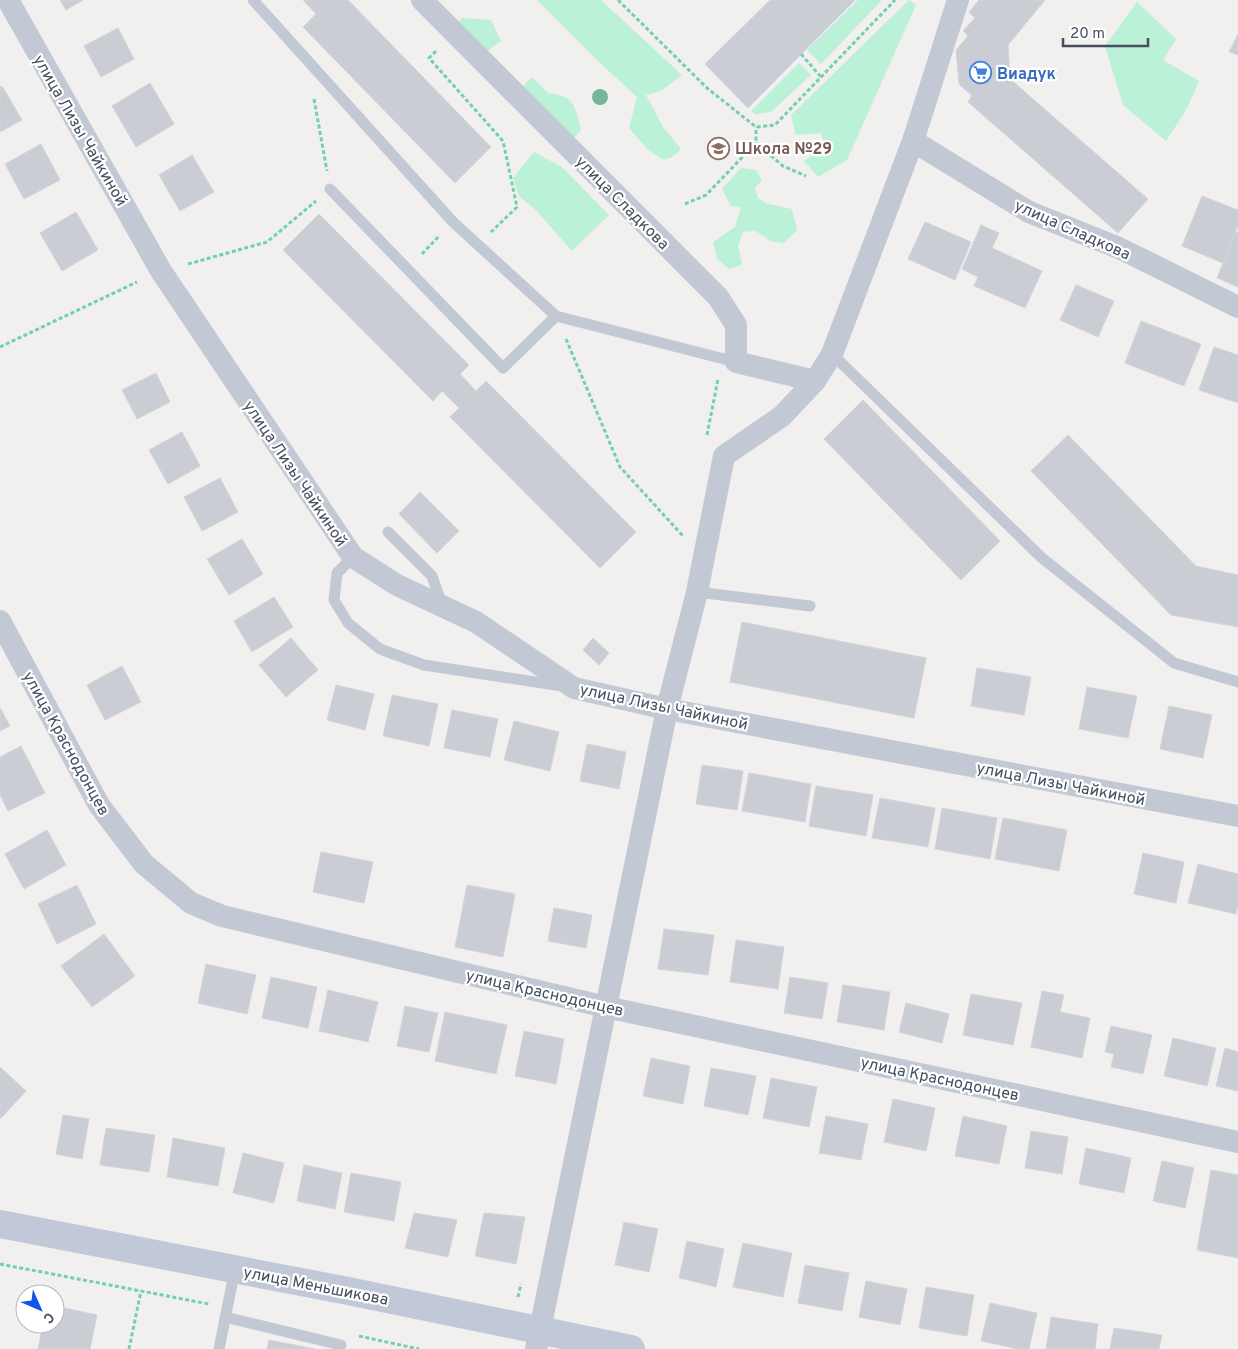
<svg xmlns="http://www.w3.org/2000/svg" width="1238" height="1349" viewBox="0 0 1238 1349" font-family="Overpass,sans-serif">
<rect width="100%" height="100%" fill="#f2efef"/>
<g fill="#bbf1d7">
<path d="M537,0H601L682,75L661,91L646,95L663,127L681,149L672,157L664,160L648,150L629,128L637,97L598,61Z"/>
<path d="M858,0H882L821,64L807,50Z"/>
<path d="M909,0L916,5L847,160L818,177L804,161L825,146L821,133L796,135L791,115Z"/>
<path d="M1137,2L1176,39L1163,60L1199,81L1186,110L1166,141L1123,105L1105,46Z"/>
<path d="M462,18L491,20L501,41L486,52L456,24Z"/>
<path d="M799,63L811,75L771,112L755,114L751,111Z"/>
<path d="M532,77L548,93C575,96 575,106 581,130L573,139L520,90Z"/>
<path d="M534,152L562,167L609,215L572,251L536,210L519,196L513,178Z"/>
<path d="M741,168L756,170L762,180L755,188L758,198L768,204L792,209L797,230L784,243L770,241L756,231L743,232L738,246L742,265L729,269L717,259L713,242L735,227L741,207L731,206L722,189Z"/>
</g>
<g fill="#cbcdd5" stroke="#d3d4db">
<path d="M60,0H83L66,10Z"/>
<path d="M303,0H348L491,147L455,183L303,27L316,14Z"/>
<path d="M770,0H855L748,108L705,64Z"/>
<path d="M979,0H1045L1008,45L1010,79L1148,199L1118,233L968,102L972,96L959,84L956,50L968,36L963,31L975,18L969,12Z"/>
<path d="M118,28L134,59L101,77L84,46Z"/>
<path d="M1238,34V55L1229,52Z"/>
<path d="M150,83L174,124L136,147L112,106Z"/>
<path d="M2,86L22,120L0,132V87Z"/>
<path d="M41,144L60,180L24,199L5,164Z"/>
<path d="M192,155L214,192L180,211L159,175Z"/>
<path d="M1202,196L1238,210V226L1223,263L1182,246Z"/>
<path d="M76,212L98,250L62,271L40,233Z"/>
<path d="M319,214L469,365L460,374L476,391L486,381L636,532L600,568L450,417L459,408L442,391L433,401L283,250Z"/>
<path d="M925,222L971,242L955,280L908,259Z"/>
<path d="M981,225L999,233L992,248L1042,271L1025,308L974,286L978,277L962,269Z"/>
<path d="M1236,232L1238,233V287L1217,278Z"/>
<path d="M1076,285L1114,301L1098,337L1060,320Z"/>
<path d="M1141,321L1201,344L1184,386L1125,363Z"/>
<path d="M1214,347L1238,355V403L1199,390Z"/>
<path d="M156,373L170,402L137,419L122,390Z"/>
<path d="M863,400L1000,541L961,580L824,439Z"/>
<path d="M182,432L200,466L168,484L149,450Z"/>
<path d="M1068,435L1196,566L1238,575V627L1171,615L1031,471Z"/>
<path d="M220,478L238,512L202,531L184,497Z"/>
<path d="M420,492L459,531L437,553L399,514Z"/>
<path d="M242,539L263,574L229,595L207,559Z"/>
<path d="M274,597L293,627L252,652L234,621Z"/>
<path d="M742,622L926,658L914,718L730,682Z"/>
<path d="M291,638L318,670L286,697L259,665Z"/>
<path d="M593,638L609,653L599,665L583,650Z"/>
<path d="M122,666L141,702L105,720L87,685Z"/>
<path d="M977,668L1031,677L1024,715L971,706Z"/>
<path d="M336,685L374,694L365,730L327,720Z"/>
<path d="M1087,687L1137,696L1128,738L1079,729Z"/>
<path d="M392,695L438,704L429,746L383,736Z"/>
<path d="M1169,706L1212,715L1203,758L1160,749Z"/>
<path d="M0,708L10,726L0,731Z"/>
<path d="M452,710L498,719L490,757L444,748Z"/>
<path d="M514,721L559,732L550,771L504,760Z"/>
<path d="M587,744L626,752L619,789L580,781Z"/>
<path d="M21,746L45,793L8,811L0,795V757Z"/>
<path d="M702,765L743,771L737,810L696,804Z"/>
<path d="M749,773L811,784L805,822L742,811Z"/>
<path d="M816,786L873,795L866,836L809,826Z"/>
<path d="M880,798L935,808L928,847L872,838Z"/>
<path d="M942,808L997,818L990,859L935,849Z"/>
<path d="M1003,818L1067,830L1059,871L995,859Z"/>
<path d="M47,830L66,865L24,889L5,854Z"/>
<path d="M321,852L373,862L364,903L313,892Z"/>
<path d="M1143,853L1184,862L1176,903L1134,894Z"/>
<path d="M1198,864L1238,874V905L1236,914L1188,903Z"/>
<path d="M77,885L96,924L57,944L38,904Z"/>
<path d="M467,885L515,894L503,957L455,947Z"/>
<path d="M554,908L592,915L586,948L548,941Z"/>
<path d="M664,929L714,935L708,975L658,969Z"/>
<path d="M104,934L135,976L92,1007L61,966Z"/>
<path d="M736,940L784,947L778,989L730,982Z"/>
<path d="M206,964L256,975L247,1014L198,1003Z"/>
<path d="M271,977L317,987L308,1028L262,1018Z"/>
<path d="M790,977L828,983L822,1019L784,1013Z"/>
<path d="M843,985L890,992L884,1030L837,1022Z"/>
<path d="M328,990L378,1002L368,1042L319,1031Z"/>
<path d="M1042,991L1064,995L1060,1012L1090,1018L1082,1058L1031,1047Z"/>
<path d="M971,994L1022,1003L1013,1045L963,1035Z"/>
<path d="M906,1003L949,1014L942,1043L899,1032Z"/>
<path d="M405,1006L438,1013L429,1052L397,1046Z"/>
<path d="M445,1012L507,1025L496,1074L435,1061Z"/>
<path d="M1111,1026L1152,1035L1143,1074L1111,1067L1114,1054L1105,1052Z"/>
<path d="M524,1031L564,1039L556,1084L515,1076Z"/>
<path d="M1173,1038L1216,1048L1207,1086L1164,1076Z"/>
<path d="M1225,1048L1238,1052V1091L1216,1086Z"/>
<path d="M651,1058L690,1066L683,1104L643,1096Z"/>
<path d="M0,1067L26,1091L0,1119Z"/>
<path d="M711,1068L756,1076L748,1115L704,1106Z"/>
<path d="M771,1078L817,1087L809,1127L763,1118Z"/>
<path d="M893,1099L935,1108L926,1151L884,1142Z"/>
<path d="M63,1115L89,1119L82,1159L56,1154Z"/>
<path d="M826,1116L868,1124L861,1160L819,1153Z"/>
<path d="M963,1116L1007,1126L999,1164L955,1156Z"/>
<path d="M106,1128L155,1135L149,1172L100,1165Z"/>
<path d="M1031,1131L1068,1137L1062,1174L1025,1168Z"/>
<path d="M173,1138L225,1148L218,1186L167,1177Z"/>
<path d="M1086,1148L1131,1158L1124,1193L1079,1184Z"/>
<path d="M243,1153L284,1163L274,1203L233,1193Z"/>
<path d="M1162,1161L1194,1168L1185,1208L1153,1201Z"/>
<path d="M304,1165L342,1173L335,1209L297,1201Z"/>
<path d="M1211,1170L1238,1175V1258L1197,1250Z"/>
<path d="M351,1173L401,1182L394,1221L344,1212Z"/>
<path d="M414,1213L457,1220L448,1257L405,1248Z"/>
<path d="M484,1213L525,1217L516,1264L475,1256Z"/>
<path d="M624,1222L658,1229L649,1272L615,1265Z"/>
<path d="M687,1241L724,1249L716,1287L679,1278Z"/>
<path d="M743,1243L792,1253L783,1297L733,1287Z"/>
<path d="M805,1265L849,1273L842,1311L798,1303Z"/>
<path d="M866,1281L907,1289L900,1325L859,1317Z"/>
<path d="M926,1287L974,1295L967,1336L919,1328Z"/>
<path d="M990,1303L1037,1313L1029,1349H1018L981,1341Z"/>
<path d="M55,1306L97,1315L90,1349H38L43,1324H55Z"/>
<path d="M1051,1317L1098,1324L1095,1349H1046Z"/>
<path d="M1114,1328L1162,1335L1159,1349H1110Z"/>
<path d="M269,1340L315,1349H267Z"/>
</g>
<g fill="none" stroke-linecap="round" stroke-linejoin="round">
<g stroke="#71d1ae" stroke-width="3" stroke-dasharray="4 2.5" stroke-linecap="butt">
<path d="M618,0L707,88L756,127L775,125L895,0"/>
<path d="M436,51L429,58L503,141L517,207L491,232"/>
<path d="M801,54L821,77"/>
<path d="M314,99L327,171"/>
<path d="M756,143L783,166L806,176"/>
<path d="M685,204L706,195L756,143V127"/>
<path d="M422,254L440,235"/>
<path d="M188,264L267,242L316,201"/>
<path d="M566,339L620,467L683,536"/>
<path d="M0,347L137,282"/>
<path d="M707,435L718,379"/>
<path d="M0,1264L209,1304"/>
<path d="M518,1297L521,1284"/>
<path d="M359,1336L419,1349"/>
<path d="M129,1349L141,1291"/>
</g>
<g stroke="#c2c9d5" stroke-width="11">
<path d="M253,0L453,222L556,316L736,362"/>
<path d="M330,189L503,368L556,316"/>
<path d="M832,354L1042,558L1174,663L1238,682"/>
<path d="M388,532L432,576L442,605"/>
<path d="M353,557L337,573L334,600L348,623L380,649L424,665L562,686"/>
<path d="M697,592L810,606"/>
<path d="M225,1317L341,1345"/>
<path d="M219,1349L235,1269"/>
</g>
<g stroke="#c2c9d5" stroke-width="22">
<path d="M8,0L161,271L353,557L397,585L476,622L574,688L667,709L1238,816"/>
<path d="M422,0L718,297L736,325V362L815,381"/>
<path d="M913,141L1029,212L1119,248L1238,307"/>
<path d="M0,621L99,805L144,864L191,903L222,916L606,1007L1238,1142"/>
<path d="M536,1349L667,709L697,592L724,456L782,416L815,381L832,354L913,141L958,0"/>
</g>
<path stroke="#c1c9d9" stroke-width="28" d="M0,1224L348,1291L631,1349"/>
</g>
<circle fill="#77b49c" cx="600" cy="97" r="8"/>
<defs>
<symbol id="supermarket-ring" viewBox="-11 -11 22 22"><circle r="9.5" fill="#fff" stroke="#3f7fe0" stroke-width="1.5"/><path d="M-6-5.5h2.5l.6 2H6L4.5 2H-2.5L-4.4-4H-6ZM-1.5 3.2a1.3 1.3 0 1 0 .1 0ZM3 3.2a1.3 1.3 0 1 0 .1 0Z" fill="#3f7fe0"/></symbol>
<symbol id="school-ring" viewBox="-11 -11 22 22"><circle r="9.5" fill="#fff" stroke="#8d6e63" stroke-width="1.5"/><path d="M0-5L7-2L0 1L-7-2ZM-4 1L0 2.5L4 1V4Q0 6-4 4Z" fill="#8d6e63"/></symbol>
</defs>
<g fill-rule="evenodd">
<use href="#supermarket-ring" x="968" y="60" width="25" height="25"/>
<use href="#school-ring" x="706" y="136" width="25" height="25"/>
</g>
<g text-anchor="middle" stroke-width="4.5" stroke-linejoin="round" paint-order="stroke">
<g font-size="16" font-weight="bold" fill="#366cbe" stroke="#fff" text-anchor="start">
<text x="997" y="79">Виадук</text>
</g>
<g font-size="16" fill="#464f5e" stroke="#fff">
<text transform="translate(81 130) rotate(60)" y="6">улица Лизы Чайкиной</text>
<text transform="translate(623 202) rotate(45)" y="6">улица Сладкова</text>
<text transform="translate(1073 229) rotate(24)" y="6">улица Сладкова</text>
<text transform="translate(296 473) rotate(56)" y="6">улица Лизы Чайкиной</text>
<text transform="translate(664 706) rotate(12)" y="6">улица Лизы Чайкиной</text>
<text transform="translate(67 743) rotate(61)" y="6">улица Краснодонцев</text>
<text transform="translate(1061 783) rotate(11)" y="6">улица Лизы Чайкиной</text>
<text transform="translate(545 992) rotate(13)" y="6">улица Краснодонцев</text>
<text transform="translate(940 1078) rotate(12)" y="6">улица Краснодонцев</text>
<text transform="translate(316 1285) rotate(11)" y="6">улица Меньшикова</text>
</g>
<g font-size="16" font-weight="bold" fill="#785e54" stroke="#fff" text-anchor="start">
<text x="735" y="154">Школа №29</text>
</g>
</g>
<g transform="translate(40 1309) rotate(135)"><circle r="24" fill="#ffffff" stroke="#b5b9bf"/>
<path d="M0-4L9 19L0 12L-9 19Z" fill="#0f53eb"/>
<text y="-8" font-size="14" font-weight="bold" text-anchor="middle" fill="#464f5e">С</text>
</g>
<path d="M1063 38v8h85v-8" fill="none" stroke="#464f5e" stroke-width="2.5"/>
<text x="1070" y="38" font-size="15" fill="#464f5e" stroke="#ffffff" stroke-width="4" paint-order="stroke">20 m</text>
</svg>
